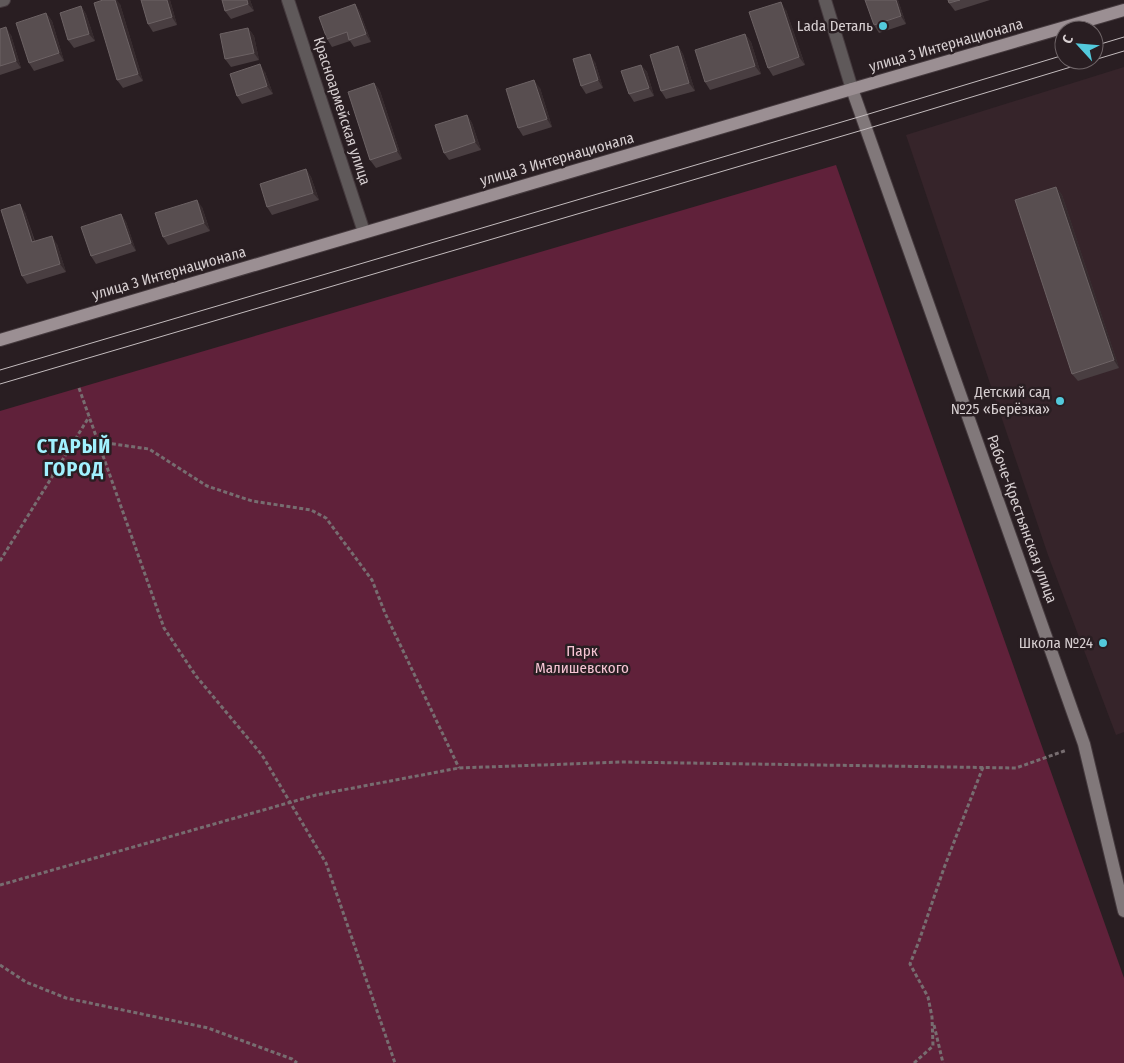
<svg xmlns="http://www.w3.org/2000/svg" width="1124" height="1063" viewBox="0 0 1124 1063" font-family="'Fira Sans Condensed',sans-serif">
<rect width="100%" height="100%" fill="#291e22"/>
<path fill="#36242a" d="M1124,67V732L1116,735L1048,555L906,135Z"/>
<path fill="#60213a" d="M836,165L1124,978V1063H0V411Z"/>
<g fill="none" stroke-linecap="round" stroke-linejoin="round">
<defs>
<g id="minor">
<path d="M288,0L364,232"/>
<path d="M825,0L852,89"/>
</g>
<path id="tertiary" d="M0,1L4,0"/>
<path id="secondary" d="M852,89L1084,744L1124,911"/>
<path id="primary" d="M0,340L852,89L1124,10"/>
</defs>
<use href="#minor" stroke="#453a3e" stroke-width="14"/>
<use href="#tertiary" stroke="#453a3e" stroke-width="14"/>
<use href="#secondary" stroke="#453a3e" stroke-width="14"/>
<use href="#primary" stroke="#453a3e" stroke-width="14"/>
<g stroke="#776d70" stroke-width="3" stroke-dasharray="4 2.5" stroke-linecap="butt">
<path d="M79,388L164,628L196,676L262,755L326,863L395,1063"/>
<path d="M99,442L149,449L207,486L252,501L311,510L326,518L372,580L385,613L459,768"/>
<path d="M0,561L89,417"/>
<path d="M0,885L316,795L459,768L622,762L1016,768L1067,750"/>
<path d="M0,965L26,982L66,998L208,1028L292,1059L297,1063"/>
<path d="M934,1025L943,1063"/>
<path d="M914,1063L933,1046L932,1017L928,997L910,964L919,941L944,868L983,767"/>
</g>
<use href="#minor" stroke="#5f595a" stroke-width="12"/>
<use href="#tertiary" stroke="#5f595a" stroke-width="12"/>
<use href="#secondary" stroke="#81787a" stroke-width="12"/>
<use href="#primary" stroke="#9b8f93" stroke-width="12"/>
<g stroke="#c3bbbd" stroke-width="1">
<path d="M1094,46L1124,37"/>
<path d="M1094,60L1124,51"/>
<path d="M0,370L862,116L1064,55"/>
<path d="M0,384L866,129L1094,60"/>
</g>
</g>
<g fill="#493e41">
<path d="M141,0H170L177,25L153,32L148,24Z"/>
<path d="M222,0H250L254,11L231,19L225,11Z"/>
<path d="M898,0L906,24L879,33L874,25Z"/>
<path d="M948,0H990L955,11L949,3Z"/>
<path d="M120,4L143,81L123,88L117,80Z"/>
<path d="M355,4L360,12L371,42L354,47L350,41L332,47L327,39Z"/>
<path d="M81,6L86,14L95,41L74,48L68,40Z"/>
<path d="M786,10L805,65L773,76L768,68Z"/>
<path d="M46,13L52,21L64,61L34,71L29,63Z"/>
<path d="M248,28L254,36L259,60L231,67L225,59Z"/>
<path d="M0,29L11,35L21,68L0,75Z"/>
<path d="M745,34L751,42L761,74L710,90L705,82Z"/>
<path d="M678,46L683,54L695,91L666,99L661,91Z"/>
<path d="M595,62L603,88L586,94L581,86Z"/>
<path d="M641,65L647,72L654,96L634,102L629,94Z"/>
<path d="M265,72L273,94L242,104L237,96Z"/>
<path d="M374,83L380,91L402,159L376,168L370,160Z"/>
<path d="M540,88L552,127L523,136L518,128Z"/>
<path d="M467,115L472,123L481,150L449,160L444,153Z"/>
<path d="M306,169L311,177L319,200L272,215L267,207Z"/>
<path d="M1056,187L1062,195L1119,368L1078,381L1072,374Z"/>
<path d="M202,207L210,231L168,245L163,237Z"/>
<path d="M25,212L35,241L57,244L66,272L27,284L22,276Z"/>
<path d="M121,214L126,222L136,251L96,264L91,256Z"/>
</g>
<g fill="#362b2e">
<path d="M115,0H117L120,4L143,81L138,74Z"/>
<path d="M167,0H170L177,25L172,17Z"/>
<path d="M247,0H250L254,11L248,4Z"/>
<path d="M896,0H898L906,24L901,16Z"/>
<path d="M781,2L786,10L805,65L799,57Z"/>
<path d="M355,4L360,12L371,42L366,34Z"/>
<path d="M81,6L86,14L95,41L89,34Z"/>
<path d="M46,13L52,21L64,61L59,53Z"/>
<path d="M6,27L11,35L21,68L16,61Z"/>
<path d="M248,28L254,36L259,60L254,53Z"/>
<path d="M745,34L751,42L761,74L755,66Z"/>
<path d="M678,46L683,54L695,91L689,83Z"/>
<path d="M590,54L595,62L603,88L598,80Z"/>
<path d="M260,64L265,72L273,94L267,86Z"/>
<path d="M641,65L647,72L654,96L649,88Z"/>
<path d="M534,80L540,88L552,127L547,119Z"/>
<path d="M374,83L380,91L402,159L397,151Z"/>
<path d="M467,115L472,123L481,150L475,142Z"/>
<path d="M306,169L311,177L319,200L313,193Z"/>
<path d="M1056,187L1062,195L1119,368L1114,360Z"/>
<path d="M197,200L202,207L210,231L204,223Z"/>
<path d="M20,204L25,212L37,250L32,242Z"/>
<path d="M121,214L126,222L136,251L131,243Z"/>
<path d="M52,236L57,244L66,272L60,264Z"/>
</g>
<g fill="#584e50" stroke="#6c6264">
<path d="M103,0H115L138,74L117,80L94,3Z"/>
<path d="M141,0H167L172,17L148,24Z"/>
<path d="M222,0H247L248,4L225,11Z"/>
<path d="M865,0H896L901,16L874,25Z"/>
<path d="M948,0H960L949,3Z"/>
<path d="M781,2L799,57L768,68L749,12Z"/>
<path d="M355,4L366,34L349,40L347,32L327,39L319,17Z"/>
<path d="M81,6L89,34L68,40L60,13Z"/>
<path d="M46,13L59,53L29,63L16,23Z"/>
<path d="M6,27L16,61L0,66V29Z"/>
<path d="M248,28L254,53L225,59L220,34Z"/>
<path d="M745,34L755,66L705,82L695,50Z"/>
<path d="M678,46L689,83L661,91L650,55Z"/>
<path d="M590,54L598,80L581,86L573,59Z"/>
<path d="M260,64L267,86L237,96L230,74Z"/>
<path d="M641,65L649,88L629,94L621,71Z"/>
<path d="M534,80L547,119L518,128L506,89Z"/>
<path d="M374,83L397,151L370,160L348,92Z"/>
<path d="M467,115L475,142L444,153L435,125Z"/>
<path d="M306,169L313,193L267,207L260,184Z"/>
<path d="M1056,187L1114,360L1072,374L1015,200Z"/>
<path d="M197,200L204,223L163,237L155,213Z"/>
<path d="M20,204L32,242L52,236L60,264L22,276L1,210Z"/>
<path d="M121,214L131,243L91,256L81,227Z"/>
</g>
<g fill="#53cadc" stroke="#291e22" stroke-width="2">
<circle cx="883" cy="26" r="5"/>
<circle cx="1060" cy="401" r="5"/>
<circle cx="1103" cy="643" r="5"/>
</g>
<g text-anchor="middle" stroke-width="5" stroke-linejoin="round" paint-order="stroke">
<g font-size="15" fill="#d7cfd1" stroke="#291e22" text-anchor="end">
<text x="873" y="31">Lada Dеталь</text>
<text x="1050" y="397">Детский сад<tspan x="1050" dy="17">№25 «Берёзка»</tspan></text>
<text x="1093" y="648">Школа №24</text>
</g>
<g font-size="15" fill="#d7cfd1" stroke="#291e22">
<text transform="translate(946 45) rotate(-16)" y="5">улица 3 Интернационала</text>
<text transform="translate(342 111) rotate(72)" y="5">Красноармейская улица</text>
<text transform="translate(557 159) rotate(-16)" y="5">улица 3 Интернационала</text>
<text transform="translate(169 273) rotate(-16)" y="5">улица 3 Интернационала</text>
<text transform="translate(1022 519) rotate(70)" y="5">Рабоче-Крестьянская улица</text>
</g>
<g font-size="15" fill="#f7c5d4" stroke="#291e22">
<text x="582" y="656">Парк<tspan x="582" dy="17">Малишевского</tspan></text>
</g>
<g font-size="20" font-weight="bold" letter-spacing="1" fill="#a1f1fe" stroke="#291e22">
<text x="74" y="453">СТАРЫЙ<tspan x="74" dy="23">ГОРОД</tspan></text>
</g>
</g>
<g transform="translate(1079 45) rotate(296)"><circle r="24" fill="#291e22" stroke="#6f6568"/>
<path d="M0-4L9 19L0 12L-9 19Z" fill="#53cadc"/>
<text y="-8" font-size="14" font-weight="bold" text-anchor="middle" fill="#d7cfd1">С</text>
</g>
</svg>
